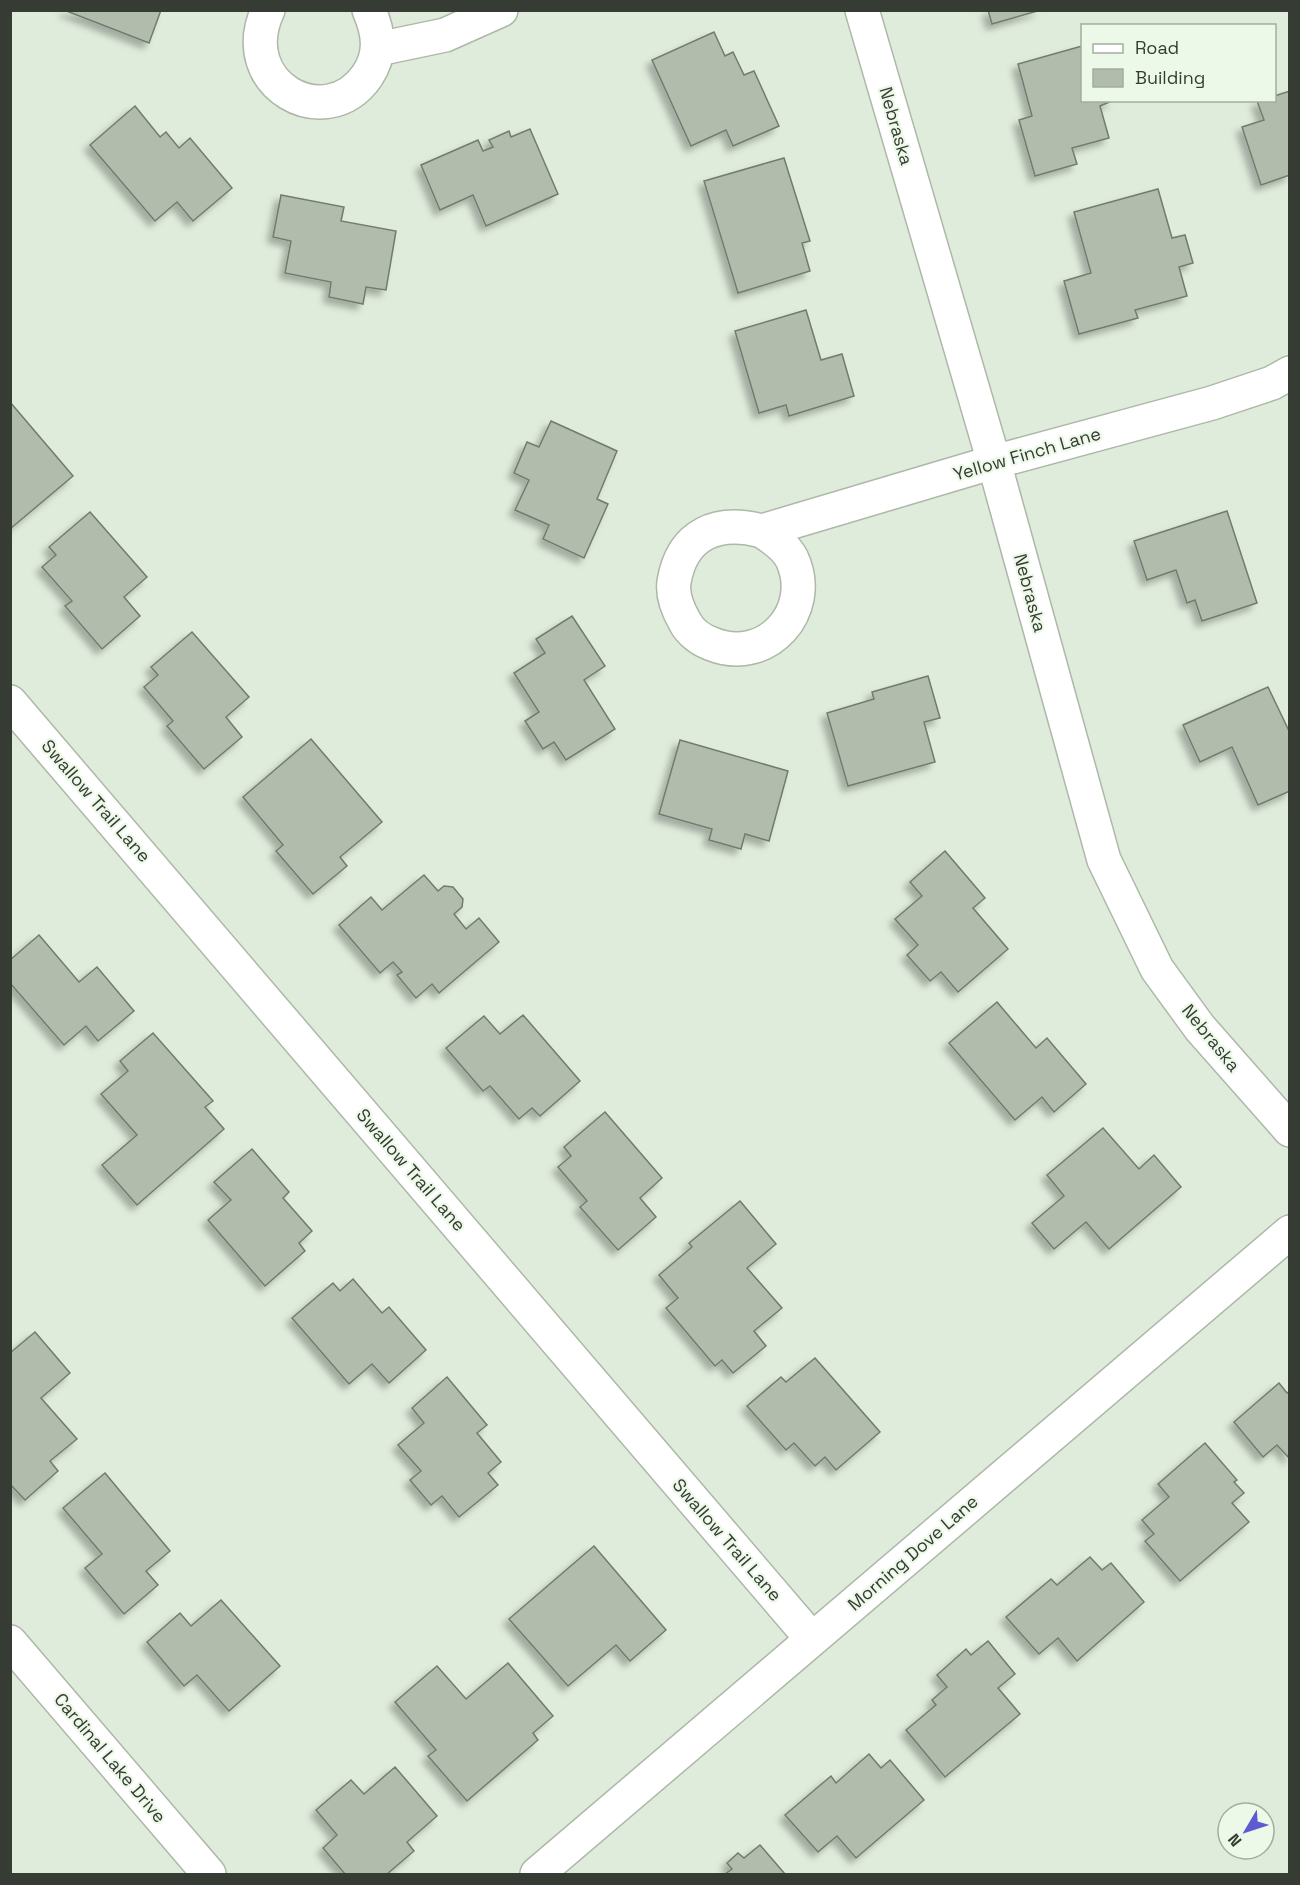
<svg xmlns="http://www.w3.org/2000/svg" width="1300" height="1885" viewBox="0 0 1300 1885" font-family="'Space Grotesk',sans-serif">
<defs>
<filter id="shadow"><feDropShadow dx="-5.5" dy="5.5" stdDeviation="3" flood-color="#0004"/></filter>
</defs>
<rect width="100%" height="100%" fill="#dfebdb"/>
<g fill="#b1bcac" stroke="#727c6d" stroke-width="1.5" filter="url(#shadow)">
<path d="M64,10H161L149,43Z"/>
<path d="M988,10H1041L992,24Z"/>
<path d="M714,32L725,56L733,52L744,75L754,71L779,126L733,146L726,130L691,146L652,60Z"/>
<path d="M1082,46V100H1114L1100,106L1109,138L1072,148L1077,164L1035,176L1019,120L1032,116L1018,64Z"/>
<path d="M1290,91V175L1261,185L1242,127L1264,120L1257,101L1274,100V96Z"/>
<path d="M135,106L160,137L166,132L179,148L190,138L232,188L193,221L177,202L155,221L90,145Z"/>
<path d="M530,129L558,194L486,226L473,195L440,210L421,165L478,140L483,151L493,147L489,140L509,131L511,137Z"/>
<path d="M784,158L810,241L802,243L810,271L738,293L704,181Z"/>
<path d="M1158,189L1172,238L1185,235L1193,263L1179,267L1187,296L1135,310L1138,318L1079,334L1064,281L1091,273L1074,212Z"/>
<path d="M281,195L344,207L341,221L396,231L386,290L366,287L363,304L329,297L331,282L285,273L291,241L273,237Z"/>
<path d="M806,310L821,360L842,354L854,396L789,416L786,405L759,413L735,331Z"/>
<path d="M10,402L73,476L10,529Z"/>
<path d="M551,421L617,451L597,499L608,504L584,558L543,539L549,525L515,510L529,480L514,473L527,442L539,447Z"/>
<path d="M1227,511L1257,603L1202,621L1195,600L1187,603L1176,570L1147,580L1134,541Z"/>
<path d="M90,512L147,577L124,597L140,616L102,649L65,606L72,601L42,567L56,555L49,547Z"/>
<path d="M572,616L605,666L584,680L615,729L566,760L554,742L543,749L525,721L539,712L514,673L545,653L536,639Z"/>
<path d="M192,632L249,697L226,717L242,737L204,769L167,726L173,721L144,687L158,675L151,667Z"/>
<path d="M928,676L940,718L924,722L935,762L848,786L827,713L874,699L872,692Z"/>
<path d="M1268,687L1290,733V791L1258,805L1232,747L1200,762L1183,725Z"/>
<path d="M311,739L382,822L340,857L347,866L313,894L276,851L283,845L243,797Z"/>
<path d="M680,740L788,771L769,841L745,834L741,849L709,840L712,829L659,814Z"/>
<path d="M945,851L985,898L973,908L1008,949L958,992L941,972L930,981L907,955L918,945L895,919L922,896L910,882Z"/>
<path d="M424,875L438,891L444,886L453,887L463,899L462,907L454,914L466,929L479,918L499,942L439,993L432,984L416,998L397,975L402,972L393,962L380,973L339,925L371,897L382,910Z"/>
<path d="M39,935L79,982L97,967L134,1011L98,1041L86,1026L64,1045L10,983V960Z"/>
<path d="M997,1002L1036,1048L1047,1038L1086,1084L1054,1112L1042,1097L1015,1120L949,1043Z"/>
<path d="M523,1015L580,1081L540,1116L532,1108L519,1119L490,1086L483,1091L446,1048L484,1016L500,1034Z"/>
<path d="M153,1033L213,1101L205,1107L224,1129L137,1205L102,1165L137,1135L101,1094L128,1071L120,1061Z"/>
<path d="M605,1112L662,1178L640,1198L656,1217L618,1250L580,1207L587,1201L558,1167L571,1156L564,1147Z"/>
<path d="M1103,1128L1139,1169L1154,1155L1181,1187L1109,1249L1086,1222L1054,1249L1032,1223L1064,1196L1047,1175Z"/>
<path d="M252,1149L289,1192L283,1198L312,1231L299,1243L305,1251L265,1286L208,1220L231,1200L214,1182Z"/>
<path d="M740,1201L776,1244L747,1268L782,1308L754,1331L766,1346L733,1373L722,1360L715,1366L666,1308L678,1298L659,1275L692,1247L689,1243Z"/>
<path d="M353,1279L382,1313L389,1307L426,1350L389,1383L372,1364L349,1384L292,1318L333,1283L340,1291Z"/>
<path d="M35,1332L70,1373L41,1398L77,1439L50,1461L58,1471L25,1500L10,1484V1353Z"/>
<path d="M815,1358L880,1432L836,1470L825,1457L815,1466L794,1443L786,1450L747,1406L781,1377L786,1382Z"/>
<path d="M447,1377L487,1425L477,1433L501,1462L488,1473L498,1485L459,1517L442,1496L431,1505L410,1480L421,1471L398,1445L424,1423L412,1408Z"/>
<path d="M1279,1383L1287,1393L1290,1391V1459L1277,1445L1263,1457L1234,1422Z"/>
<path d="M1205,1443L1237,1480L1234,1482L1244,1493L1232,1503L1249,1522L1180,1581L1145,1541L1154,1534L1142,1520L1169,1497L1158,1484Z"/>
<path d="M105,1473L170,1551L146,1571L158,1585L124,1614L85,1568L102,1554L63,1508Z"/>
<path d="M594,1546L666,1630L630,1661L616,1645L568,1686L509,1619Z"/>
<path d="M1090,1557L1102,1570L1111,1563L1144,1602L1077,1661L1058,1638L1039,1654L1006,1617L1051,1579L1057,1585Z"/>
<path d="M221,1600L280,1666L229,1711L197,1675L184,1686L147,1642L180,1613L191,1626Z"/>
<path d="M988,1641L1015,1674L998,1688L1020,1714L945,1777L906,1730L936,1705L932,1700L947,1687L937,1675L966,1649L971,1655Z"/>
<path d="M508,1663L553,1716L533,1733L538,1740L467,1801L428,1756L436,1750L395,1702L437,1666L466,1699Z"/>
<path d="M869,1754L881,1768L890,1760L924,1800L856,1858L837,1836L818,1852L785,1815L831,1776L836,1783Z"/>
<path d="M395,1767L437,1816L407,1842L414,1851L387,1874H345L323,1848L337,1835L316,1810L351,1780L364,1794Z"/>
<path d="M760,1845L785,1874H725L732,1869L727,1863L738,1853L744,1858Z"/>
</g>
<g fill="none" stroke-linecap="round" stroke-linejoin="round">
<defs>
<g id="minor">
<path d="M268,10C233,85 326,135 367,76C382,54 379,33 369,10"/>
<path d="M862,10L994,462L1104,860L1157,969L1200,1028L1290,1130"/>
<path d="M378,49L445,35L501,10"/>
<path d="M762,531C773,538 786,547 792,559C816,611 766,666 712,644C701,640 690,632 685,622C678,610 672,596 674,582C682,534 717,519 762,531L994,462L1212,403L1272,383L1290,373"/>
<path d="M10,702L812,1639"/>
<path d="M10,1642L209,1874"/>
<path d="M537,1874L1290,1232"/>
</g>
</defs>
<use href="#minor" stroke="#adb8a8" stroke-width="36"/>
<use href="#minor" stroke="#fff" stroke-width="33"/>
</g>
<g text-anchor="middle" stroke-width="4.5" stroke-linejoin="round" paint-order="stroke">
<g font-size="18" fill="#363b34" stroke="#edf9e8">
<text transform="translate(896 126) rotate(74)" y="6">Nebraska</text>
<text transform="translate(1027 454) rotate(-16)" y="6">Yellow Finch Lane</text>
<text transform="translate(1030 593) rotate(75)" y="6">Nebraska</text>
<text transform="translate(96 801) rotate(49)" y="6">Swallow Trail Lane</text>
<text transform="translate(1211 1038) rotate(51)" y="6">Nebraska</text>
<text transform="translate(411 1170) rotate(49)" y="6">Swallow Trail Lane</text>
<text transform="translate(727 1540) rotate(49)" y="6">Swallow Trail Lane</text>
<text transform="translate(913 1553) rotate(-41)" y="6">Morning Dove Lane</text>
<text transform="translate(110 1758) rotate(50)" y="6">Cardinal Lake Drive</text>
</g>
</g>
<rect width="1300" height="1885" fill="none" stroke="#363b34" stroke-width="24"/>
<rect x="1081" y="24" width="195" height="78" fill="#edf9e8" stroke="#a4ada0" stroke-width="1.5"/>
<rect x="1093" y="44" width="30" height="9" fill="#ffffff" stroke="#a4ada0" stroke-width="1.5"/>
<text x="1135" y="54" font-size="18" fill="#363b34">Road</text>
<rect x="1093" y="69" width="30" height="18" fill="#b1bcac" stroke="#a4ada0" stroke-width="1.5"/>
<text x="1135" y="84" font-size="18" fill="#363b34">Building</text>
<g transform="translate(1246 1831) rotate(231)"><circle r="28" fill="#edf9e8" stroke="#a4ada0" stroke-width="1.5"/>
<path d="M0-4.5L10 22L0 15L-10 22Z" fill="#5e5ad2"/>
<text y="-9" font-size="16" font-weight="bold" text-anchor="middle" fill="#363b34">N</text>
</g>
</svg>
